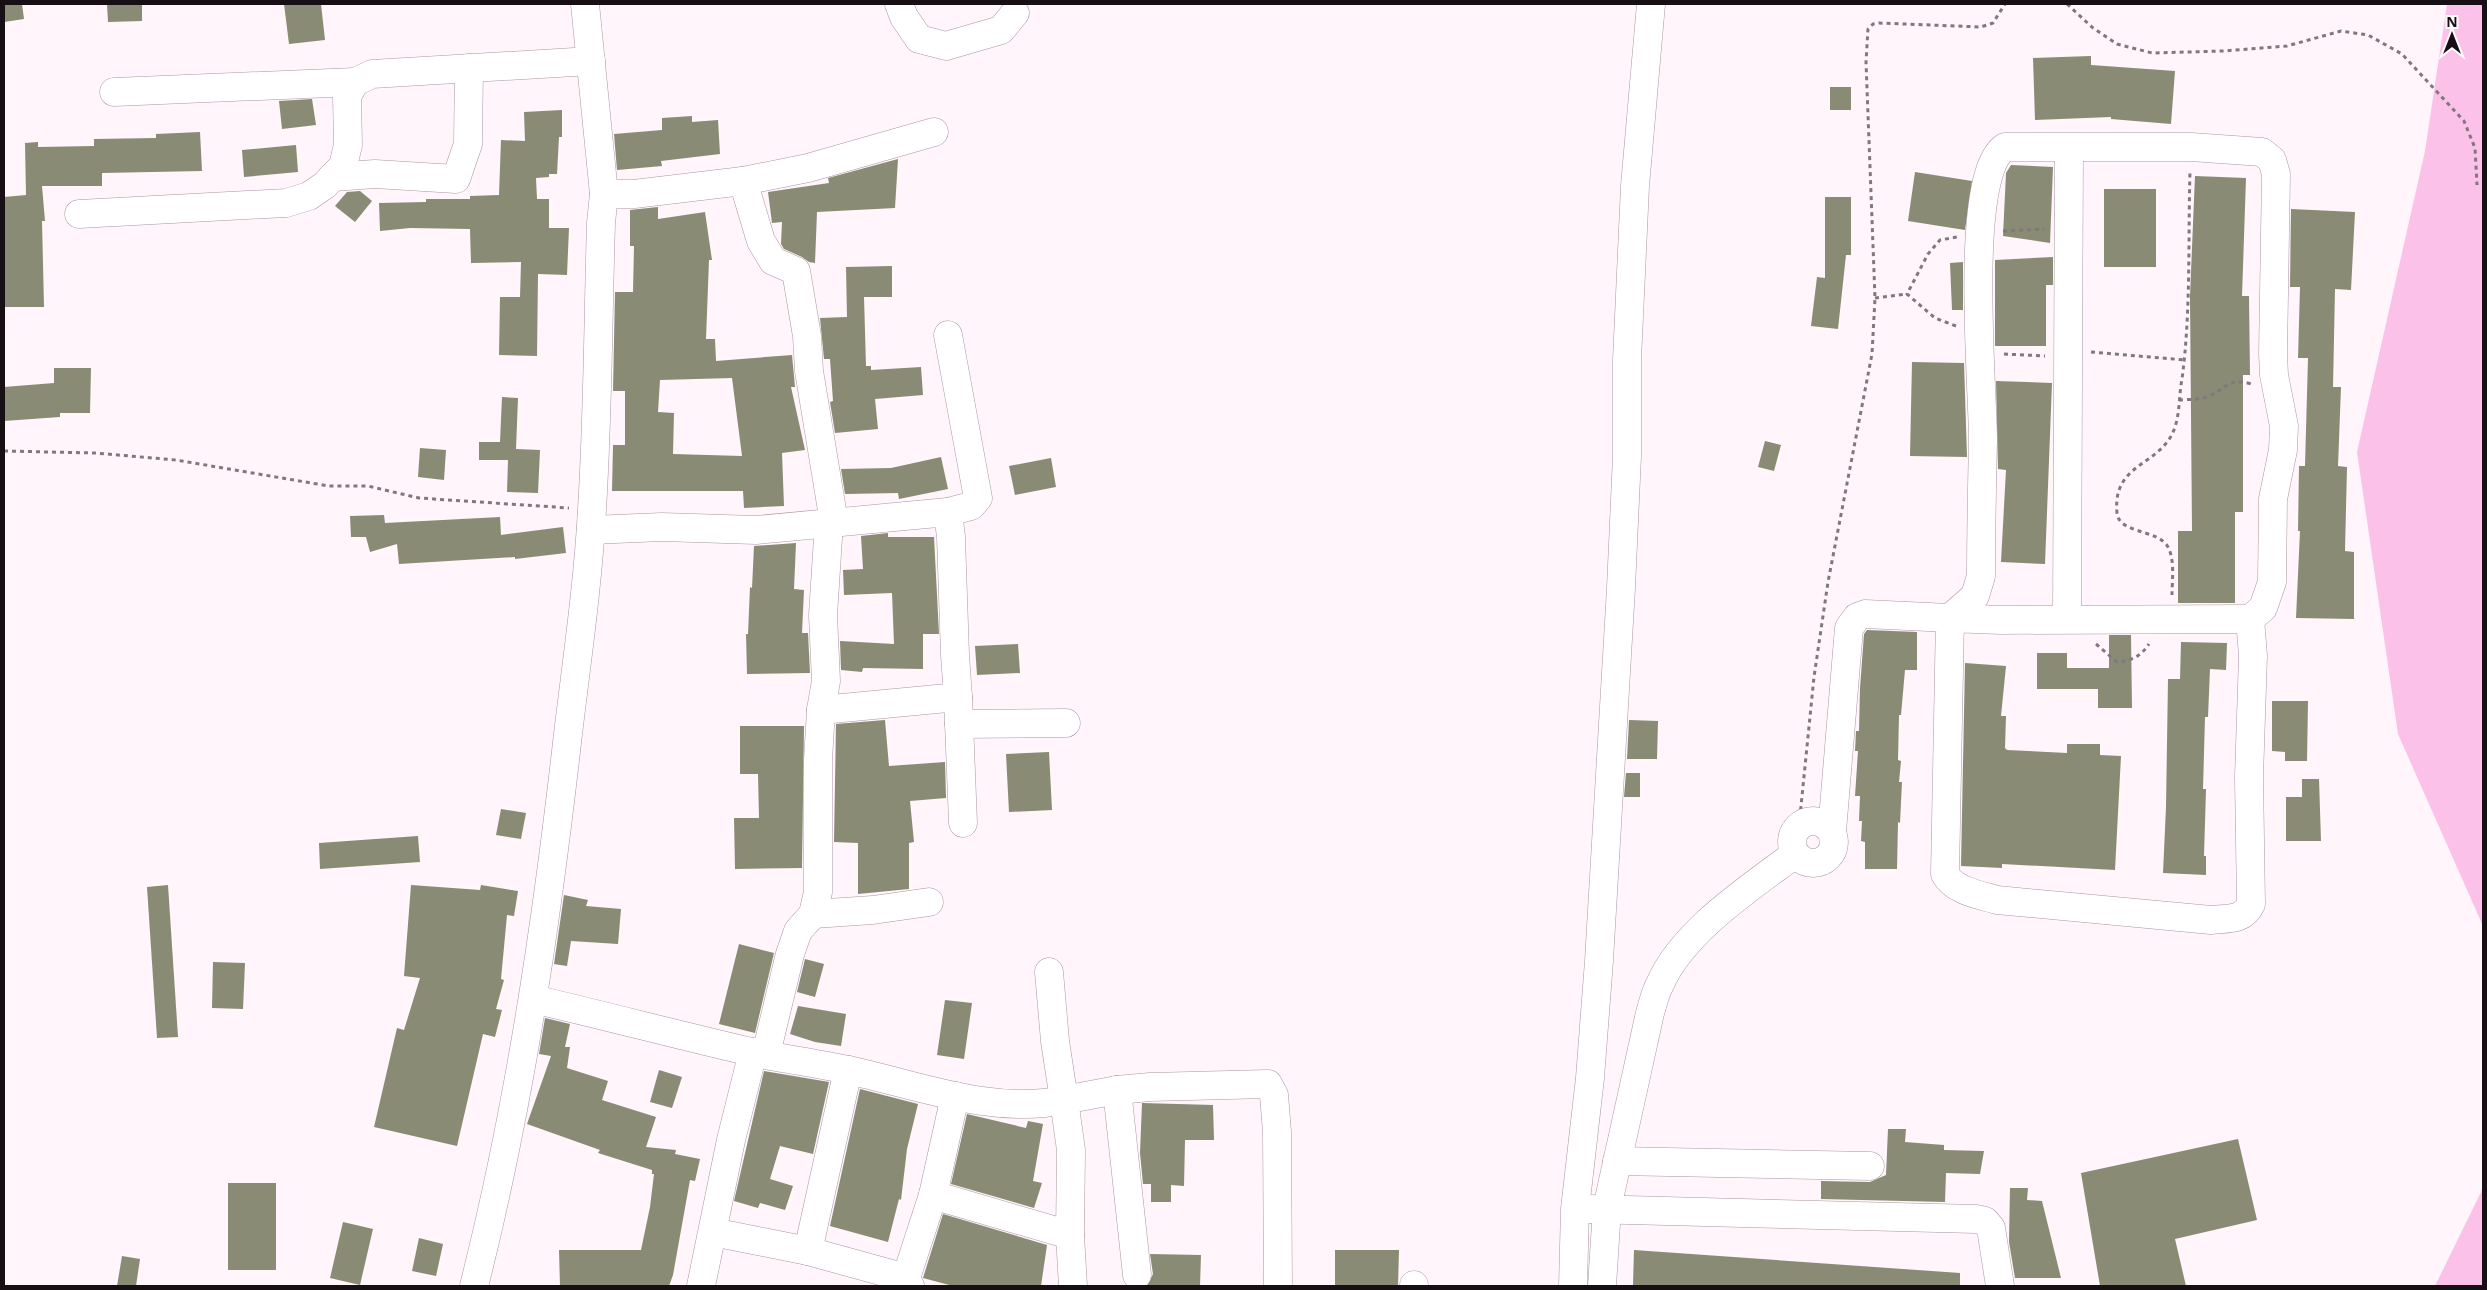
<svg xmlns="http://www.w3.org/2000/svg" width="2487" height="1290" viewBox="0 0 2487 1290" font-family="'Noto Sans',sans-serif">
<rect width="100%" height="100%" fill="#fff5fb"/>
<g fill="#fcc1e8">
<path d="M2447,4H2483V926L2398,734L2357,452L2425,151Z"/>
<path d="M2483,1186V1286H2435L2481,1192Z"/>
</g>
<g fill="#898b74" fill-rule="evenodd">
<path d="M4,4H22L24,19L4,22Z"/>
<path d="M107,4H142V21L108,22Z"/>
<path d="M284,4H321L325,40L289,44Z"/>
<path d="M2091,56V65L2175,71L2171,124L2111,119V117L2035,120L2033,58Z"/>
<rect x="1830" y="87" width="21" height="23"/>
<path d="M312,99L316,125L282,129L279,101Z"/>
<path d="M562,110V137H559L557,174H549V177L536,178L537,199H549V228H569L567,275L538,274L537,356L499,355L500,297H520L521,262L471,263L470,229L410,228L380,231L379,203L426,202V199H470V196L499,195L501,140L525,141L524,112Z"/>
<path d="M692,116V122L718,120L720,154L661,161L662,166L617,170L614,134L662,130V118Z"/>
<path d="M200,132L202,171L102,173V186H42L45,221H42L44,307H4V197L26,195L25,143L38,142V147L94,146V139L156,138V134Z"/>
<path d="M296,145L298,172L244,177L242,150Z"/>
<path d="M898,159L895,208L817,212L815,263L809,262L802,257L784,249L781,244L782,222L772,223L768,192L829,183L828,178Z"/>
<path d="M2011,165L2053,167L2050,243L2003,236L2006,173Z"/>
<path d="M1915,172L1972,181L1965,230L1908,221Z"/>
<path d="M2195,176L2246,178L2242,296H2249L2250,375H2243V512H2235V603H2178V531H2192L2190,296Z"/>
<rect x="2104" y="189" width="52" height="78"/>
<path d="M360,191L372,201L355,222L335,206L347,192Z"/>
<path d="M1825,197H1851V255H1846L1838,329L1811,326L1817,277L1825,278Z"/>
<path d="M658,207V219L705,212L712,260H709L706,339H715L716,361L792,355L795,387H791L805,450L782,453L784,506L744,508L743,491H612L613,445H625V391H613L615,292H633L634,246H630V210ZM732,378L742,456L673,454L674,413L658,412L660,380Z"/>
<path d="M2291,209L2355,212L2351,290L2335,289L2333,387H2341L2338,466L2347,467L2345,551L2354,552V619L2296,618L2300,531H2298L2299,466H2305L2308,358H2298L2300,287H2290Z"/>
<path d="M2053,257V285H2046V346H1995V260Z"/>
<path d="M1963,262V310H1952L1950,263Z"/>
<path d="M892,266V297H864L866,366H871V370L921,367L923,395L875,399L878,429L835,433L830,402L833,401L830,359H824L820,318L847,317L846,267Z"/>
<path d="M1912,362L1964,363L1967,457L1910,456Z"/>
<path d="M54,368H91L90,413H60V417L4,421V387L54,383Z"/>
<path d="M1996,381L2052,383L2045,564L2001,562L2006,470L1998,469Z"/>
<path d="M502,397L518,398L516,449L540,450L538,493L507,492L508,460H479V442H500Z"/>
<path d="M1765,441L1781,445L1774,471L1758,467Z"/>
<path d="M420,448L446,450L444,480L418,477Z"/>
<path d="M941,457L948,489L899,499L898,493L845,494L841,469L891,468Z"/>
<path d="M1051,458L1056,487L1015,495L1009,466Z"/>
<path d="M384,515L385,523L500,517L501,535L563,527L566,553L515,559V557L399,564L397,544L370,552L366,537H351L350,516Z"/>
<path d="M888,533V537H934L939,634H923V669L863,668L862,672L841,670L840,641L894,644L892,593L844,595L843,570L863,569L861,536Z"/>
<path d="M796,543L794,589L804,590L802,633H808L810,673L747,674L746,634H748L750,587L752,588L754,546Z"/>
<path d="M1867,630L1917,632V670H1905L1901,715H1899L1898,760L1901,761L1899,782H1902L1900,823L1898,822L1897,869H1865V842L1861,841L1862,821H1859L1860,796H1855L1858,751H1855L1856,731H1859L1860,688L1864,634Z"/>
<path d="M2109,635H2131L2132,708H2098V689H2037V653H2067V668H2109Z"/>
<path d="M2181,642L2227,643L2226,670L2210,669L2208,717H2205L2203,789H2206L2204,856H2206V875L2163,873L2166,807L2168,679H2180Z"/>
<path d="M1018,644L1020,673L977,675L975,646Z"/>
<path d="M1965,663L2006,666L2001,716H2006L2005,748L2007,750L2067,753V744H2100V755L2121,756L2115,870L2002,864V868L1961,866Z"/>
<path d="M2272,701H2308L2307,761H2285V752L2272,751Z"/>
<path d="M885,720L889,766L945,762L946,798L910,801L914,842L909,843V889L858,894V843L834,842L836,724Z"/>
<path d="M1629,720L1658,721L1657,759H1627Z"/>
<path d="M740,726H804L802,868L735,869L734,818H759L758,774H740Z"/>
<path d="M1049,752L1052,810L1009,812L1006,754Z"/>
<path d="M1626,773H1640V797H1624Z"/>
<path d="M2302,779H2319L2321,841H2286V797H2302Z"/>
<path d="M501,809L526,813L521,839L496,835Z"/>
<path d="M418,836L420,862L320,869L319,843Z"/>
<path d="M168,885L178,1037L157,1038L147,887Z"/>
<path d="M411,885L480,890L481,885L518,891L514,916L507,915L501,979L504,980L496,1009L502,1010L495,1037L483,1034L457,1146L374,1127L397,1028L404,1030L420,978L404,976Z"/>
<path d="M564,895L588,900L586,906L621,909L618,944L571,941L567,966L554,964Z"/>
<path d="M739,944L774,953L755,1033L719,1024Z"/>
<path d="M805,959L824,964L815,997L797,992Z"/>
<path d="M213,962L245,963L243,1009L212,1008Z"/>
<path d="M945,1000L972,1003L964,1059L937,1055Z"/>
<path d="M798,1006L846,1014L841,1046L815,1042L790,1034Z"/>
<path d="M545,1018L570,1024L565,1047H570L567,1068L608,1081L602,1100L656,1117L646,1147L676,1150L675,1154L700,1159L695,1181L690,1180L673,1275L669,1286H560L559,1250H641L650,1207L654,1174H652V1170L598,1153L600,1150L527,1124L551,1056L539,1054Z"/>
<path d="M659,1070L682,1077L672,1108L650,1102Z"/>
<path d="M764,1071L829,1082L813,1154L780,1146L770,1179L793,1186L785,1210L760,1203L758,1208L734,1201Z"/>
<path d="M860,1089L918,1104L907,1149L901,1200L899,1199L888,1242L830,1226Z"/>
<path d="M1142,1103L1213,1105L1214,1140H1185L1184,1186L1171,1185V1202H1151V1184H1143L1140,1153Z"/>
<path d="M967,1114L1026,1128L1028,1121L1043,1124L1033,1181L1042,1183L1034,1208L951,1184Z"/>
<path d="M1888,1129H1906L1905,1142L1944,1145V1150L1984,1151L1980,1174L1946,1173L1945,1202L1821,1199V1181L1870,1182L1886,1175Z"/>
<path d="M2238,1139L2257,1220L2175,1239L2186,1286H2100L2081,1173Z"/>
<rect x="228" y="1183" width="48" height="87"/>
<path d="M2010,1188H2028L2027,1200L2042,1201L2061,1278H2015L2009,1242Z"/>
<path d="M943,1214L1047,1245L1041,1286H953L923,1278Z"/>
<path d="M343,1222L373,1229L360,1285L330,1278Z"/>
<path d="M419,1238L443,1244L436,1276L412,1271Z"/>
<path d="M1335,1250H1399L1398,1286H1335Z"/>
<path d="M1634,1250L1960,1273V1286H1633Z"/>
<path d="M1150,1254L1201,1255L1200,1286H1147L1153,1274Z"/>
<path d="M122,1256L140,1259L136,1286H117Z"/>
</g>
<g fill="none" stroke-linecap="round" stroke-linejoin="round">
<defs>
<g id="minor">
<path d="M899,4L904,17L919,39L946,46L1001,30L1015,13"/>
<path d="M114,92L355,82"/>
<path d="M332,177L375,174L456,179L468,144L469,68"/>
<path d="M743,181L808,168L934,132"/>
<path d="M604,194H634L743,181L761,241L773,261L796,271L807,336L809,371L832,510L829,523L823,615L826,681L821,710L818,760V892L813,914L798,931L790,954L766,1054"/>
<path d="M79,214L286,203L309,196L325,185L343,166L348,145L347,96L355,82L372,74L591,61"/>
<path d="M948,335L978,498L971,506L948,512"/>
<path d="M591,530L662,527L756,530L948,512L951,537L955,655L958,697L821,710"/>
<path d="M1950,618L1975,596L1981,576C1981,531 1982,485 1983,440C1983,387 1963,174 2005,147H2191L2262,152L2272,160L2276,174L2273,354L2274,375L2284,426L2283,450L2273,499L2272,582L2263,608L2250,619"/>
<path d="M2067,619L2069,148"/>
<path d="M958,697L963,823"/>
<path d="M959,724L1066,723"/>
<circle cx="1813" cy="842" r="21"/>
<path d="M1832,831L1849,628L1857,617L1865,614L1950,618L1945,874C1954,891 1980,895 1997,900L2211,920C2228,918 2243,921 2251,904L2249,777L2253,656L2250,619L2001,620L1950,618"/>
<path d="M813,914L873,910L929,902"/>
<path d="M1049,972L1055,1041L1064,1100L1117,1090"/>
<path d="M533,999C606,1016 678,1035 751,1052C783,1059 816,1063 848,1070C918,1085 992,1115 1064,1100L1071,1150L1070,1235L1073,1286"/>
<path d="M1617,1161L1870,1166"/>
<path d="M933,1195L1070,1235"/>
<path d="M1589,1209L1976,1219L1985,1221L1991,1228L2000,1286"/>
<path d="M713,1232L808,1251L906,1278"/>
<path d="M808,1251L848,1070"/>
<path d="M1137,1275L1117,1090L1150,1087L1268,1084L1274,1095L1277,1132L1278,1286"/>
<path d="M1414,1285V1286"/>
<path d="M474,1286C520,1105 547,920 568,734C577,659 588,584 592,509C598,414 598,319 601,223L604,194L585,4"/>
<path d="M701,1286L731,1140L753,1052"/>
<path d="M910,1286L906,1278L933,1195L955,1096"/>
<path d="M1573,1286L1575,1209L1590,1078L1599,961L1621,588L1627,456V360L1635,186L1651,4"/>
<path d="M1602,1286L1607,1208L1650,1013C1653,1003 1655,993 1660,984C1683,931 1750,888 1795,854"/>
</g>
</defs>
<use href="#minor" stroke="#ab95a3" stroke-width="29"/>
<g stroke="#81787e" stroke-width="3" stroke-dasharray="4 4" stroke-linecap="butt">
<path d="M2067,4L2093,28L2117,44L2152,53L2223,51L2287,46L2341,31L2368,35L2402,54L2464,121L2475,148L2477,185"/>
<path d="M2003,231L2044,229"/>
<path d="M1875,298L1907,294"/>
<path d="M1956,326L1935,318L1907,294L1928,254L1940,240L1957,237"/>
<path d="M2091,352L2185,360"/>
<path d="M2004,354L2045,356"/>
<path d="M2179,400C2187,399 2196,400 2203,398C2224,393 2226,376 2251,384"/>
<path d="M4,451L95,453L176,460L329,486H368L419,498L569,508"/>
<path d="M2172,595C2172,581 2175,560 2168,547C2158,529 2119,534 2117,513C2112,461 2162,467 2175,427C2180,412 2179,394 2182,379C2191,312 2188,238 2190,171"/>
<path d="M2096,644L2117,662C2132,661 2141,656 2149,644"/>
<path d="M1799,826L1814,677L1828,582L1872,354L1875,298L1866,62L1868,29L1873,24L1879,23L1981,27L1993,23L2005,4"/>
</g>
<use href="#minor" stroke="#fff" stroke-width="28"/>
</g>
<rect width="2487" height="1290" fill="none" stroke="#170f14" stroke-width="10"/>
<g transform="translate(2452 35)" stroke="#ffffff" stroke-width="4" paint-order="stroke">
<path d="M0-4L9 19L0 12L-9 19Z" fill="#170f14"/>
<text y="-8" font-size="14" font-weight="bold" text-anchor="middle" fill="#170f14">N</text>
</g>
</svg>
